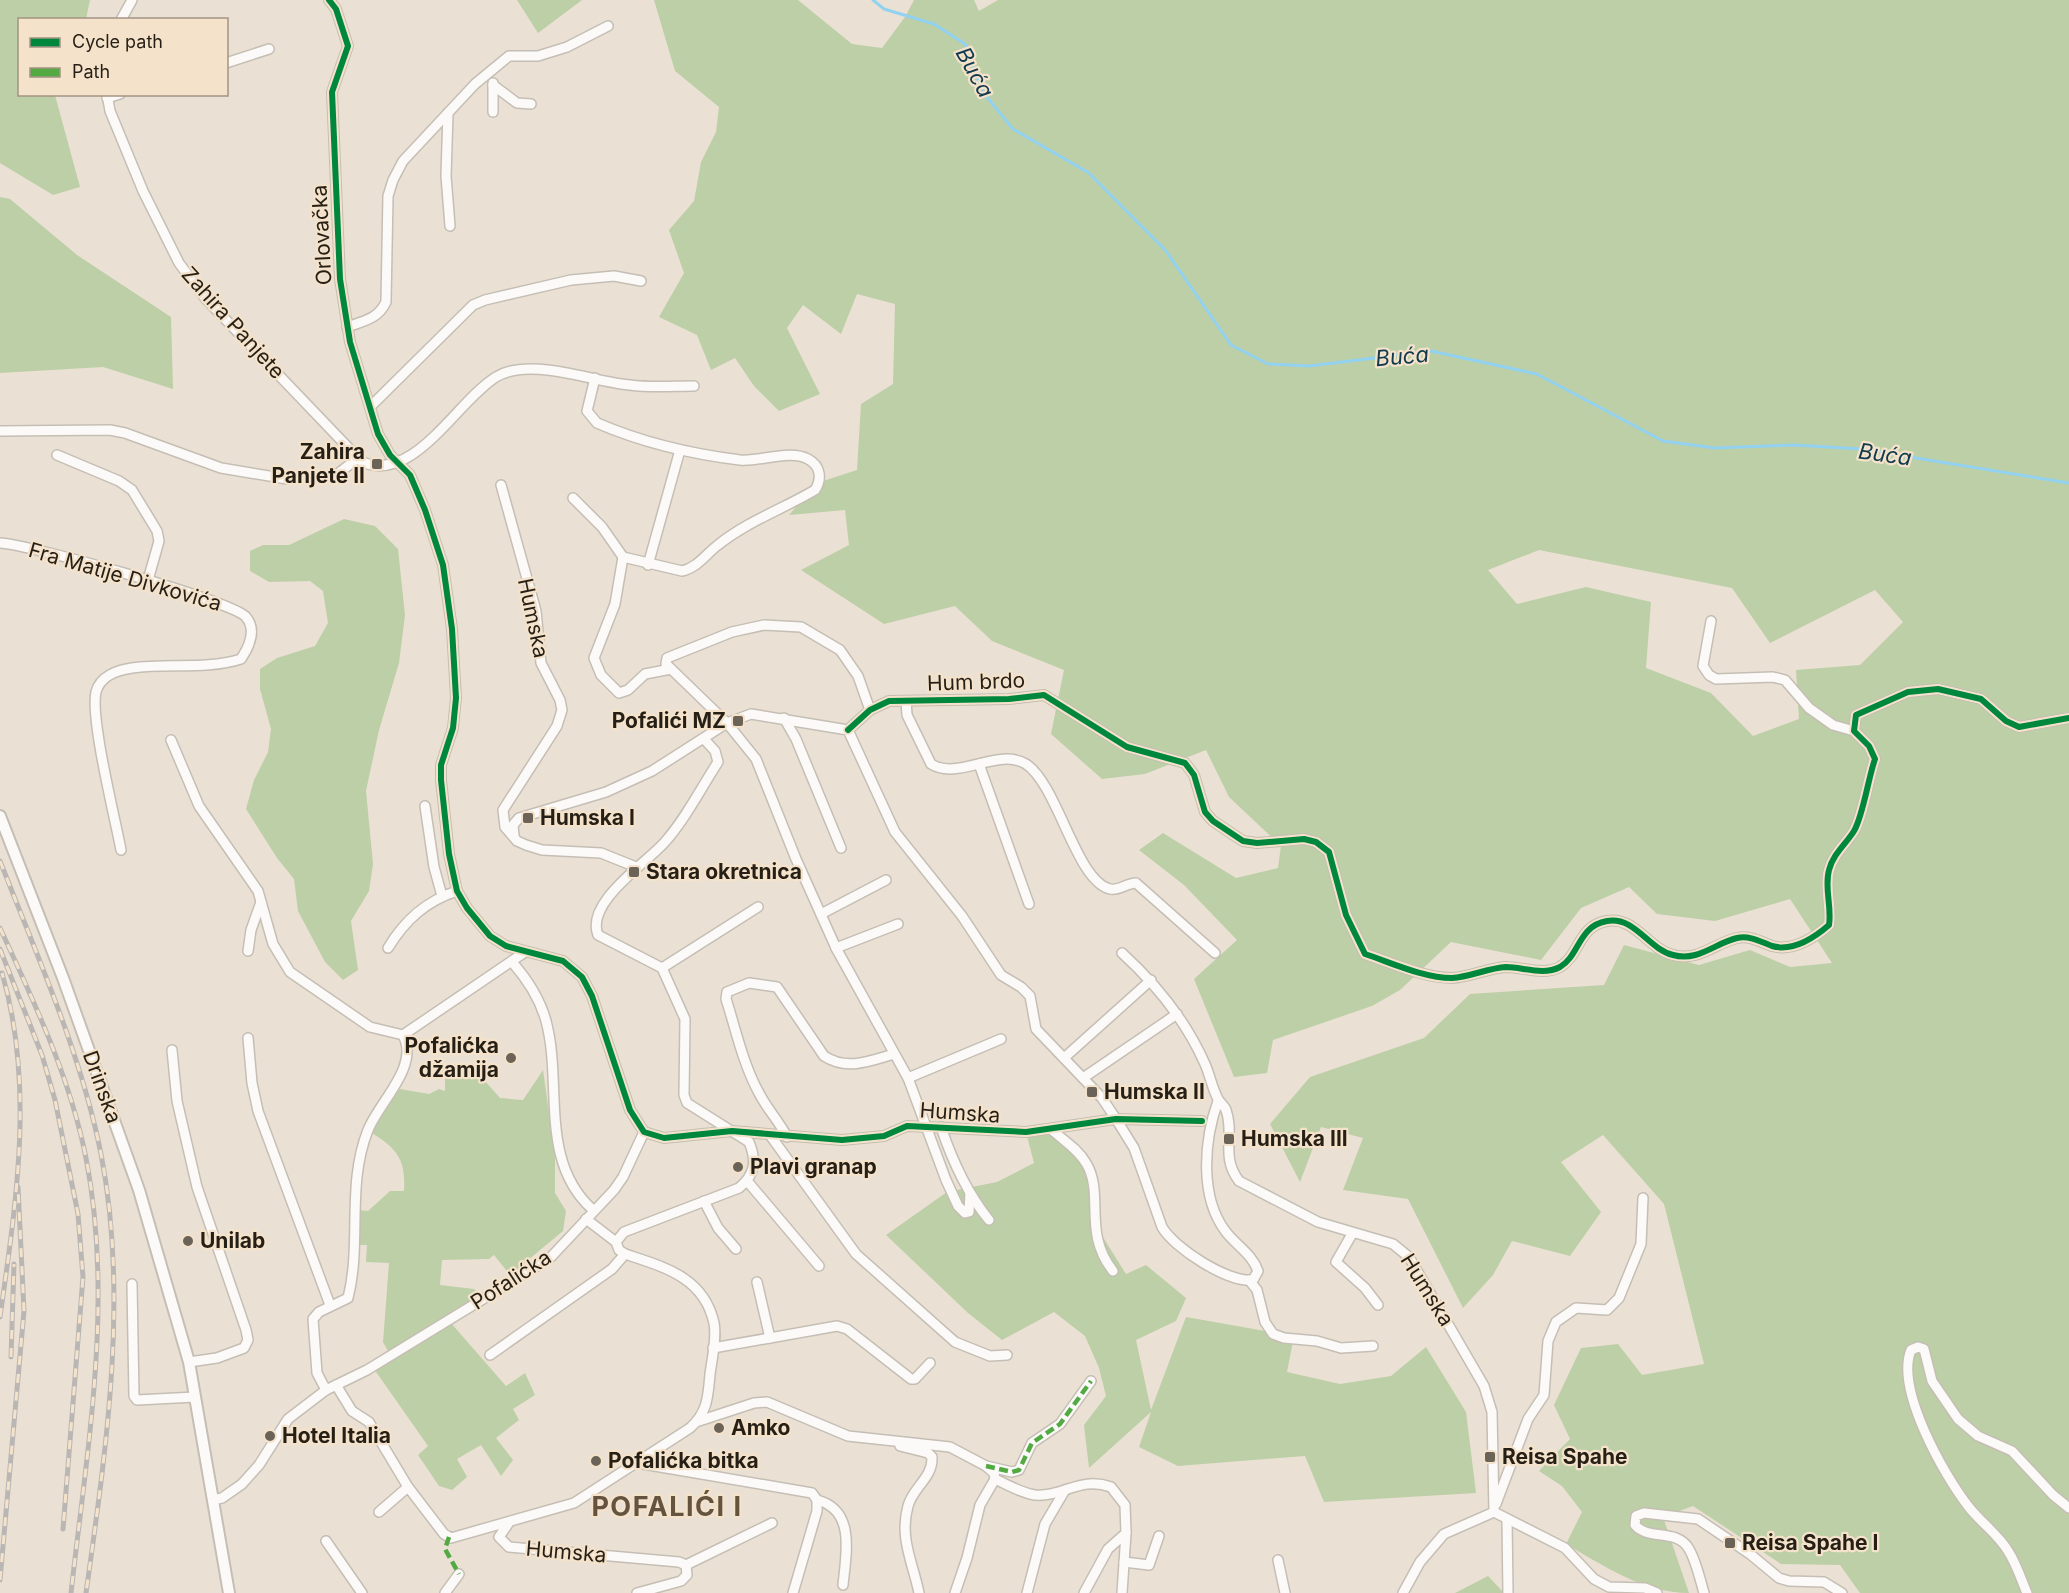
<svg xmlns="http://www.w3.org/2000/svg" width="2069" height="1593" viewBox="0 0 2069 1593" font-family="Inter,sans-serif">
<rect width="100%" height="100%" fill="#eae1d4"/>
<g fill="#bdcfa6" fill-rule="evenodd">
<path d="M0,0H90L86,19L20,20V94L55,95L80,187L53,195L0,163Z"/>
<path d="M517,0H582L538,33Z"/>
<path d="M654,0H798L852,44L882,48L905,17L914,0H974L979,11L998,0H2069V1593H1860L1840,1565L1781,1564L1693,1506L1663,1517L1689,1593C1644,1593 1604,1566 1566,1544L1582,1512L1562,1486L1539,1471L1570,1439L1554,1405L1581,1348L1618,1344L1642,1375L1704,1364L1664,1204L1603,1135L1561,1162L1601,1212L1570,1256L1512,1241L1493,1275L1463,1308L1408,1199L1343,1190L1363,1138L1321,1127L1300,1182L1270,1124L1310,1077L1424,1038L1470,994L1604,985L1624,945L1699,965L1750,950L1790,967L1832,963L1790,899L1715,921L1657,914L1629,887L1581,908L1541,960L1451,942L1400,990L1372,1006L1273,1040L1267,1073L1234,1077L1194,979L1237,940L1184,885L1139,850L1163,833L1236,878L1278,868L1281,846L1229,797L1206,750L1145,774L1102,779L1051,734L1064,670L992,641L955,606L884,624L801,570L849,545L845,510L789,515L817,483L857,470L861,404L893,384L895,304L857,294L841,334L803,305L787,328L820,394L779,411L754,386L735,358L711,370L697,335L659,317L684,273L669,230L694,201L701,162L716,132L719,107L675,71ZM1539,550L1732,588L1770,643L1875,590L1903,622L1860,665L1796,670L1799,719L1753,736L1711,693L1646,668L1651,602L1586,587L1517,604L1488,570Z"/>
<path d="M0,197L10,199L77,255L171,317L173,389L103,367L0,373Z"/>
<path d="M344,519L375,526L398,549L405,615L399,663L379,730L366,791L373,864L369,891L351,921L358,970L343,980L325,962L298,911L294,879L277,858L246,809L254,780L268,752L271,729L260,689V669L277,658L315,646L328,623L323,591L310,581L269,582L250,571V551L263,545H289Z"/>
<path d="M445,1064H470L500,1098L523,1100L543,1070L555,1156V1193L566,1211L563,1231L510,1275L494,1255L489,1259L442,1260L440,1285L474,1289L482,1296L388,1351L383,1342L389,1263L366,1262L367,1245H359L357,1210L368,1211L390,1191H404C406,1159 397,1149 372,1133L381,1113L400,1089L429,1094L439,1089L445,1091Z"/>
<path d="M1026,1132H1038L1064,1140L1092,1179L1094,1223L1126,1274L1146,1265L1186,1298L1176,1321L1136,1340L1151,1410L1186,1317L1294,1336L1287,1372L1340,1384L1391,1376L1426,1347L1466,1412L1476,1493L1324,1502L1305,1456L1178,1466L1139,1447L1151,1412L1089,1468L1084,1425L1106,1396L1099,1368L1085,1336L1054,1312L1002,1340L968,1313L886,1235L947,1192L997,1182L1034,1163Z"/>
<path d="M450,1322L506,1386L525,1373L535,1395L513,1409L519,1420L496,1438L513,1460L501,1476L481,1445L457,1459L467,1477L452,1490L439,1486L418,1455L428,1446L374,1369Z"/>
<path d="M1488,1576L1504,1593H1455Z"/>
</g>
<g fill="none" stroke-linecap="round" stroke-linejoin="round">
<path stroke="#92d2f0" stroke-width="3" d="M873,0L884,9L934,24L965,44L981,90L1013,129L1089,173L1166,251L1231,345L1268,364L1309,366L1431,351L1537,374L1663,441L1715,448L1794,445L1861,449L2069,483"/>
<defs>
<g id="minor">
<path d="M329,0L336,9L348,46L332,92L340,279L350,342L378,434L390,455L410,475L425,510L443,565L452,629L456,698L453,728L441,765V780L449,854L457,891L467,908L490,936L506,946L563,961L582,977L592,996L630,1110L644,1132L664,1138L732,1131L842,1140L884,1136L907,1126L1026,1132L1116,1119L1202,1121"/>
<path d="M121,20L132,0"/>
<path d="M226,63L269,49"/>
<path d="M493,83V112"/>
<path d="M493,85L517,103L531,104"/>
<path d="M107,94L110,111L143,191L179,263L205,298L362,462C414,484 457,401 496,377C530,356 593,382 630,385C651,388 673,386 694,386"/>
<path d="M107,98L120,94"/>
<path d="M448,113L446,176L450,226"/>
<path d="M347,327C364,321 378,319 386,302L388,196L393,180L403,161L475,84L509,56H538L567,47L608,26"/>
<path d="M370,407L473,305L485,300L571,280L614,276L641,281"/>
<path d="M0,431L110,430L125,433L221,468L287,479"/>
<path d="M57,455L119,481L132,490L157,531L159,541L148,580"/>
<path d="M335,476L358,458"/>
<path d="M501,485L536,611L541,663L560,700L562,710L557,726L503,810L505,827L517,841L526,845L542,850L601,853L636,867"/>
<path d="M573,498L602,527L623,557L682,571C697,568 706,554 718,545C748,521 783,509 815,490C822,479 821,466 808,459C790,449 760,462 740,460C691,454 641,442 597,423L587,411L595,378"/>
<path d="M0,543C28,544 232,601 246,617C257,630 249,647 241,659C206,670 169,663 132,668C118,670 100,676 96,692C90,718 115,818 121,850"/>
<path d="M623,557L615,604L594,658L601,675L619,693L628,690L645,674L671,669"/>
<path d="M648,565L680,450"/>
<path d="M1711,621L1703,666L1709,675L1716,679L1773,677L1785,680L1809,708L1833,725L1854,731"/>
<path d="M906,701L907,715L931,764C958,781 998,747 1026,764C1058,785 1076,881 1110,889C1119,891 1127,883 1136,883L1215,953"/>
<path d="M870,710L858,676L840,650L801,627L764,625L732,632L667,658L666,664L727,723L756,759L796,859L836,948L908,1078L946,1180L958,1206L965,1213L969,1212L970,1193"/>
<path d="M784,718L796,739L841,848"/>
<path d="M848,730L870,710L889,701L1009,699L1044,695L1127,747L1185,763L1194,775L1205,812L1213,821L1243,841L1257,843L1304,839L1316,842L1329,852L1346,915L1365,954C1392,963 1424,978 1452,978C1470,977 1488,968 1506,967C1523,967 1543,976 1560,967C1580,955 1578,926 1607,921C1635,916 1648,949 1673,955C1698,962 1715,943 1737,938C1750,935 1761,942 1772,946C1793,952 1814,938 1829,925C1832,906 1824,888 1829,870C1833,854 1846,844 1854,831C1863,816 1868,779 1875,759L1869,746L1854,731L1856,715L1908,692L1938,689L1981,699L2006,721L2019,727L2069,718"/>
<path d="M171,740L199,806L258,891L273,944L290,972L370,1027L403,1035"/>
<path d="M979,764L1029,904"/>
<path d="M425,806L434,867L442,896"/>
<path d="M514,836L513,825L519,818L606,792L652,771L727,723L751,714L848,730L895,832L962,916L1001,975L1021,987L1030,996L1036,1029L1102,1098L1116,1119L1134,1148L1162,1227C1174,1248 1228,1283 1253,1280L1258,1271C1252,1254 1237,1246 1226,1232C1199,1197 1204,1140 1218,1101"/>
<path d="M821,914L886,880"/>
<path d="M388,948C405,920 426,901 457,891"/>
<path d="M836,948L898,924"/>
<path d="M248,951L251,930L261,902"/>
<path d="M1122,953C1156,984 1186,1021 1205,1064C1210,1075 1212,1088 1218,1099C1220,1103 1224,1105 1226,1110C1235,1135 1220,1156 1239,1181L1318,1222L1393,1244L1409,1257L1484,1386L1492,1412L1494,1512"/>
<path d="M512,962C527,979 540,999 546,1021C563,1084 538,1161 593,1210"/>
<path d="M662,968L758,907"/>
<path d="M403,1035L525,952"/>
<path d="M248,1038L252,1083L258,1111L330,1305"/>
<path d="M172,1050L177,1101L197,1187L246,1330L248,1340L244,1348L217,1358L189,1362"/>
<path d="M1064,1058L1151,980"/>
<path d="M908,1078L1001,1039"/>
<path d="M1083,1078L1177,1014"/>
<path d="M941,1127C952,1160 967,1193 989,1220"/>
<path d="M1052,1130C1063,1140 1078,1149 1086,1163C1105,1194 1082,1232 1113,1271"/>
<path d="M770,1135L856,1254L955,1342L990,1356L1007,1355"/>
<path d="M787,1137C779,1121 767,1109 759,1093C743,1064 736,1030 726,999L727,992L749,983L777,987L824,1056C847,1071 870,1061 894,1054"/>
<path d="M748,1182L819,1266"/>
<path d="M704,1201L718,1228L736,1249"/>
<path d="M586,1219L616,1242"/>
<path d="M1352,1234L1336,1262L1365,1288L1378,1305"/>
<path d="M1249,1280L1257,1290L1265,1322L1273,1334L1284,1338L1317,1341L1341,1348L1373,1346"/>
<path d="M757,1282L770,1338"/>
<path d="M132,1284L134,1396L137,1400L195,1397"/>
<path d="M713,1348L837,1326L847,1329L911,1379H915L930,1363"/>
<path d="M490,1355L612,1269L625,1254"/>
<path d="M336,1385L352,1411L369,1422L408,1487L444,1534L451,1538L574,1503L690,1428C708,1412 708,1396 710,1374C712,1359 717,1338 714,1323C704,1277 664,1267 625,1254L619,1250L616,1242L624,1232L739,1188C755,1175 757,1161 749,1142L687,1103L684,1095L685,1019L662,968L598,935C585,903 645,864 664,843C685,820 701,788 718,762L715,751L704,739"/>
<path d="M326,1390L317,1373L313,1319L319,1312L348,1298C362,1243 346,1185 368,1130C379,1102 420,1066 403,1035"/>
<path d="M699,1421L754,1403L767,1402L848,1436L950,1447L986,1466L994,1473L995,1479C1008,1485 1021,1493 1035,1495C1064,1497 1080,1476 1111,1487L1125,1505L1126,1533L1108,1549L1084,1593"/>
<path d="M900,1446L928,1453L932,1457C933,1478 913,1487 908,1506C899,1538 913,1563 919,1593"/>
<path d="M637,1463L812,1493L817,1500V1511L793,1593"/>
<path d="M986,1466L1012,1472L1019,1470L1032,1443L1060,1424L1091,1381"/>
<path d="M213,1500L222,1498L242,1484L259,1465L288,1419L326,1390L367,1370L550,1258L614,1190L623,1177L644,1132"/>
<path d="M817,1500C856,1510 846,1554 843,1585"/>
<path d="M1496,1504L1528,1419L1544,1395L1548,1341L1556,1322L1576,1308L1607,1310L1619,1298L1641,1244L1643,1198"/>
<path d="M379,1512L408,1487"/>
<path d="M1494,1512L1565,1548L1594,1579L1609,1587L1645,1588L1657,1593"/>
<path d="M1507,1520L1508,1593"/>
<path d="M508,1524L499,1537L509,1547L679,1562L686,1565L687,1575L681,1581L637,1593"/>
<path d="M326,1541L362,1593"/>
<path d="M1278,1560L1285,1593"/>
<path d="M1124,1562L1149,1565L1159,1536"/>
<path d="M686,1565L772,1523"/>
<path d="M445,1593L459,1574"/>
<path d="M955,1593L967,1558L980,1505L995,1479"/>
<path d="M1027,1593L1045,1524L1065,1490"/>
<path d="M1122,1593L1126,1533"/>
<path d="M1403,1593L1420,1562L1444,1534L1494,1512"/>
<path d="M1704,1593C1700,1579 1696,1561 1689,1549C1677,1528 1648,1541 1635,1525L1636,1516L1644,1513L1698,1519L1750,1554L1779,1578L1789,1581L1824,1582L1842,1593"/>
<path d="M2027,1593C2021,1579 2016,1563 2008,1551C1998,1534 1980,1522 1968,1506C1944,1475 1895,1389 1911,1350L1918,1347L1924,1349L1932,1381L1958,1419L1978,1436L2012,1451L2053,1495L2069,1508"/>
</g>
<path id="major" d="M0,816L63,978L139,1190L189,1362L229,1593"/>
</defs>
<use href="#minor" stroke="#c5beb4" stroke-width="12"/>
<use href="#major" stroke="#c5beb4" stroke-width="14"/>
<use href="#minor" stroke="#fcfaf9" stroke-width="9"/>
<use href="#major" stroke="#fcfaf9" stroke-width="10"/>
<defs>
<g id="rail">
<path d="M0,861C37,956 81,1053 101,1154C129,1297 106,1450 86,1593"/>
<path d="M0,928C34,1002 70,1077 86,1158C114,1301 87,1449 71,1593"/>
<path d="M0,949L42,1055L55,1100L78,1214L83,1277L63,1529"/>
<path d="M0,1317C16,1203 35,1086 2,973"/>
<path d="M11,1357L14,1264"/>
<path d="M0,1580L24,1311L18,1187"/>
</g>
</defs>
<use href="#rail" stroke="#b9b6b4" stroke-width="5"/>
<use href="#rail" stroke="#f4e2ca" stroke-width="3" stroke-dasharray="9" stroke-linecap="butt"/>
<g stroke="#53aa42" stroke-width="4.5" stroke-dasharray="9 4.5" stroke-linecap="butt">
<path d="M986,1466L1012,1472L1019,1470L1032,1443L1060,1424L1091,1381"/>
<path d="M449,1537L445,1549L459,1574"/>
</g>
<defs>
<g id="cycleway">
<path d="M329,0L336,9L348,46L332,92L340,279L350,342L378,434L390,455L410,475L425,510L443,565L452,629L456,698L453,728L441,765V780L449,854L457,891L467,908L490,936L506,946L563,961L582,977L592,996L630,1110L644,1132L664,1138L732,1131L842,1140L884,1136L907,1126L1026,1132L1116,1119L1202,1121"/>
<path d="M848,730L870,710L889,701L1009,699L1044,695L1127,747L1185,763L1194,775L1205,812L1213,821L1243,841L1257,843L1304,839L1316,842L1329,852L1346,915L1365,954C1392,963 1424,978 1452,978C1470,977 1488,968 1506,967C1523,967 1543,976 1560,967C1580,955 1578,926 1607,921C1635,916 1648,949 1673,955C1698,962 1715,943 1737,938C1750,935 1761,942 1772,946C1793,952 1814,938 1829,925C1832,906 1824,888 1829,870C1833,854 1846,844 1854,831C1863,816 1868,779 1875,759L1869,746L1854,731L1856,715L1908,692L1938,689L1981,699L2006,721L2019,727L2069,718"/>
</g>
</defs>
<use href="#cycleway" stroke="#f4e2ca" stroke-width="10"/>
<use href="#cycleway" stroke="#00873e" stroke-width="6"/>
</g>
<g fill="#6b6358" stroke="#f4e2ca" stroke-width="2">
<rect x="371" y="458" width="12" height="12" rx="3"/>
<rect x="732" y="715" width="12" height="12" rx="3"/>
<rect x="522" y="812" width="12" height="12" rx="3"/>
<rect x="628" y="866" width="12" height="12" rx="3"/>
<circle cx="511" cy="1058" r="6"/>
<rect x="1086" y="1086" width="12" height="12" rx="3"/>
<rect x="1223" y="1133" width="12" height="12" rx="3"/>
<circle cx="738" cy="1167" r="6"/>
<circle cx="188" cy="1241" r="6"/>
<circle cx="719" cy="1428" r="6"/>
<circle cx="270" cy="1436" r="6"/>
<rect x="1484" y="1451" width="12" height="12" rx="3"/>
<circle cx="596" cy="1461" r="6"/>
<rect x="1724" y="1537" width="12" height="12" rx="3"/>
</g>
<g text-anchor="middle" stroke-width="4.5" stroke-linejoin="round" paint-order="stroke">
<g font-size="21" fill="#261f16" stroke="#f4e2ca">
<text transform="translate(322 235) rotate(-93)" y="7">Orlovačka</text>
<text transform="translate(233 323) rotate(48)" y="7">Zahira Panjete</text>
<text transform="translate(125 577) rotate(16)" y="7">Fra Matije Divkovića</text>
<text transform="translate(533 618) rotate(78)" y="7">Humska</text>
<text transform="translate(976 682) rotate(-2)" y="7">Hum brdo</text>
<text transform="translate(102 1087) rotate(70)" y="7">Drinska</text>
<text transform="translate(960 1113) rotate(4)" y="7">Humska</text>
<text transform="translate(511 1280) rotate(-33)" y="7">Pofalićka</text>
<text transform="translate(1427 1290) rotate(58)" y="7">Humska</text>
<text transform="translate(566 1552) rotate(5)" y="7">Humska</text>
</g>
<g font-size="21" font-weight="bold" fill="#261f16" stroke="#f4e2ca" text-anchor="start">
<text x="365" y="459" text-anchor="end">Zahira<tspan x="365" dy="24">Panjete II</tspan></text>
<text x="726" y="728" text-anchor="end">Pofalići MZ</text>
<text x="540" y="825">Humska I</text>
<text x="646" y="879">Stara okretnica</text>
<text x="499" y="1053" text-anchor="end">Pofalićka<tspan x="499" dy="24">džamija</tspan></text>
<text x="1104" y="1099">Humska II</text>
<text x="1241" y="1146">Humska III</text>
<text x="750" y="1174">Plavi granap</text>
<text x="200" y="1248">Unilab</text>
<text x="731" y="1435">Amko</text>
<text x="282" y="1443">Hotel Italia</text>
<text x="1502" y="1464">Reisa Spahe</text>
<text x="608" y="1468">Pofalićka bitka</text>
<text x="1742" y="1550">Reisa Spahe I</text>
</g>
<g font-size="22" font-style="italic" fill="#103a4e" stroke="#f4e2ca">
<text transform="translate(975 72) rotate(61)" y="8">Buća</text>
<text transform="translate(1402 356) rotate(-5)" y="8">Buća</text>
<text transform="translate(1885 454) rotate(8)" y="8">Buća</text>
</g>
<g font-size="27" font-weight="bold" letter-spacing="1.5" fill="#63533f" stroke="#f4e2ca">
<text x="667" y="1516">POFALIĆI I</text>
</g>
</g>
<rect x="18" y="18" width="210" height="78" fill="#f4e2ca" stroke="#a29482" stroke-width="1.5"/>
<rect x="30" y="38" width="30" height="9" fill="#00873e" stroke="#a29482" stroke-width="1.5"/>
<text x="72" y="48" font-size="18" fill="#261f16">Cycle path</text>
<rect x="30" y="68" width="30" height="9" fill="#53aa42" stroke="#a29482" stroke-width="1.5"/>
<text x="72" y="78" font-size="18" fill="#261f16">Path</text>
</svg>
